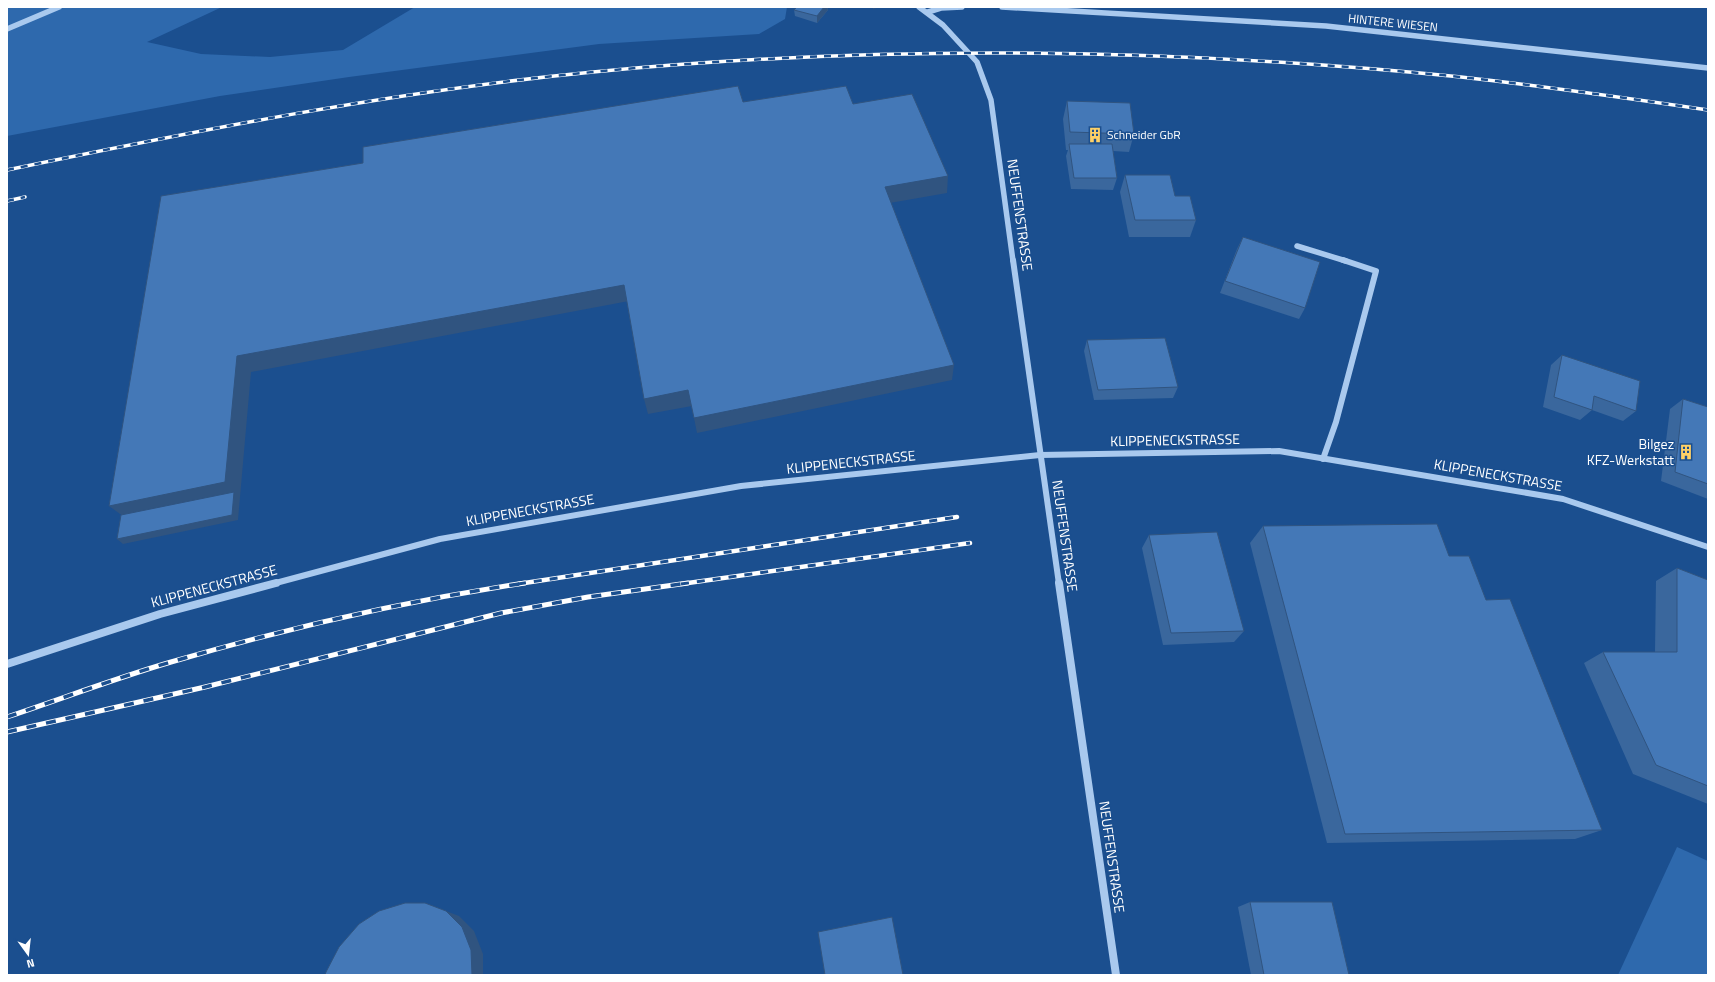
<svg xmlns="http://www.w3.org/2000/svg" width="1715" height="982" viewBox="0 0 1715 982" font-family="'Titillium Web',sans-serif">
<rect width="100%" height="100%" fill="#1b4f8f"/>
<g fill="#2e69ad">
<path d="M7,7H222L147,42L201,54L270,57L343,50L415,7H787L785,19L759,34L599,44L349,77L220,96L7,136Z"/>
<path d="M1677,847L1708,861V975H1618Z"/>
</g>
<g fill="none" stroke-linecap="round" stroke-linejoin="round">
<g stroke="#a9c9ee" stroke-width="5.5">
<path d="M919,7L943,25L977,62L991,100L1013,261"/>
<path d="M1002,7L1326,26L1708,68"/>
<path d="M928,12L941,8L962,7"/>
<path d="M7,29L59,7"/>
<path d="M1297,246L1346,261"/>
</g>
<g stroke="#a9c9ee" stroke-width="6">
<path d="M1013,260L1059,584"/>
<path d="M1323,459L1336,422L1376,271L1343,260"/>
<path d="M272,584L440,539L741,486L1040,455L1279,451L1563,499L1708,547"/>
</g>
<g stroke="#a9c9ee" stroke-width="8">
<path d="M1059,583L1116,975"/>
<path d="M7,664L160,614L276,583"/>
</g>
<defs>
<g id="rail-far2">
<path d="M7,170C201,130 395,91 593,72C881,44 1172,48 1461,77C1543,86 1626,98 1708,110"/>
<path d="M7,201L25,197"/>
</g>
<g id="rail-far1">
<path d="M518,584L957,517"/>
<path d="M681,584L970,543"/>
</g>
<g id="rail">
<path d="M7,717C61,699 116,678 171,662C287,628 406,601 525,583"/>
<path d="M7,732L205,687L501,613L588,597L688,583"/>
</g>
</defs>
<use href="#rail-far2" stroke="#fff" stroke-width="3.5"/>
<use href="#rail-far1" stroke="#fff" stroke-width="4.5"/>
<use href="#rail" stroke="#fff" stroke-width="5"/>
<use href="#rail-far2" stroke="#1b4f8f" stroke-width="2.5" stroke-dasharray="7" stroke-linecap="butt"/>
<use href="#rail-far1" stroke="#1b4f8f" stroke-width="3" stroke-dasharray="8" stroke-linecap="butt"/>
<use href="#rail" stroke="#1b4f8f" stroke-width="3.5" stroke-dasharray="10" stroke-linecap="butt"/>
</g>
<g fill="#3a679d">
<path d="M797,7H827L828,10L817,23L795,16L794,10Z"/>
<path d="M1067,101L1134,134L1129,152L1113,151L1117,178L1113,190L1071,189L1066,156L1068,150H1066L1063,119Z"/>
<path d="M1125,175L1175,196L1196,220L1190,237H1129L1120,192Z"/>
<path d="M1243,237L1305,308L1299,319L1220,293L1237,249Z"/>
<path d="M1087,340L1178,387L1173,398L1094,400L1084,351Z"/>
<path d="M1562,355L1636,411L1623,421L1592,410L1580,420L1543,407L1551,365Z"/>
<path d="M1683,399L1708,407V499L1661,481L1670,409Z"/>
<path d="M1263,526L1449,556L1486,600L1602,830L1575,839L1327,843L1250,543Z"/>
<path d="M1149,535L1244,631L1234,642L1163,645L1142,548Z"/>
<path d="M1677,568L1708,580V804L1633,774L1584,663L1603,652H1655L1656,581Z"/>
<path d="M1250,902L1349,975H1251L1238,907Z"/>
</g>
<g fill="#305480">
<path d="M824,7H827L828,10L817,23V16Z"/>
<path d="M873,7H880L873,9Z"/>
<path d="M948,176L947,193L884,204L885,187Z"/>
<path d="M624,285L629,301L251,372L238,520L123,544L117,539L127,519L109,506L237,356Z"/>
<path d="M954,365L952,380L697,433L694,418Z"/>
<path d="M688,390L692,406L648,414L644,399Z"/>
<path d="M425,903L459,916L474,931L483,954V975H472Z"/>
</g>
<g fill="#4478b7" stroke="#305480">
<path d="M797,7H824L817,16L794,10Z"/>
<path d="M738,86L743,102L846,86L853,104L912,94L948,176L885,187L954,365L694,418L688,390L644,399L624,285L237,356L225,482L109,506L161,196L363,163V147Z"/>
<path d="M1067,101L1130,103L1134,134L1070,132Z"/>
<path d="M1069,144H1112L1117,178H1074Z"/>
<path d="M1125,175H1170L1175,196H1190L1196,220H1135Z"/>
<path d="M1243,237L1320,262L1305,308L1225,281Z"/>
<path d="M1165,338L1178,387L1098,390L1087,340Z"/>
<path d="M1562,355L1640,381L1636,411L1594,396L1592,410L1554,397Z"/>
<path d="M1683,399L1708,407V484L1675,472Z"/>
<path d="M234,492L232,515L117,539L121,515Z"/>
<path d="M1437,524L1449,556H1469L1486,600L1510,599L1602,830L1345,834L1263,526Z"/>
<path d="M1217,532L1244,631L1171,633L1149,535Z"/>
<path d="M1677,568L1708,580V786L1656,765L1603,652H1677Z"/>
<path d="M1250,902H1332L1349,975H1264Z"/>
<path d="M405,903H425L446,911L462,927L471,950L472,975H325L326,972L339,947L359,924L379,911Z"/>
<path d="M892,917L903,975H825L818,932Z"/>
</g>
<defs>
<symbol id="building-bare" viewBox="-9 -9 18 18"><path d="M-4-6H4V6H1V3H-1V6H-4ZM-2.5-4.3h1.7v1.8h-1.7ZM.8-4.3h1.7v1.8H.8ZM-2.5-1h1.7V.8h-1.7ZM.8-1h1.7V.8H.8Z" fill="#ffd166" stroke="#1b4f8f" stroke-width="2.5" paint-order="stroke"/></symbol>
</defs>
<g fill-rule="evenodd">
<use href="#building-bare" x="1084" y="124" width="22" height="22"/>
<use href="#building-bare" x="1675" y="441" width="22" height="22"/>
</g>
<g text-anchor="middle" stroke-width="3" stroke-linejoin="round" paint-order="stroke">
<g font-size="12" fill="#fff" stroke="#1b4f8f">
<text transform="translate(1393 23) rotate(6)" y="4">HINTERE WIESEN</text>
</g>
<g font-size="12" fill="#fff" stroke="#1b4f8f" text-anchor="start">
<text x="1107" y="139">Schneider GbR</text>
</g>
<g font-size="14" fill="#fff" stroke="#1b4f8f">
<text transform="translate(1020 215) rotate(82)" y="5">NEUFFENSTRASSE</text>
<text transform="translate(1175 440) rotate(-1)" y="5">KLIPPENECKSTRASSE</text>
<text transform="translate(851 462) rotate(-6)" y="5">KLIPPENECKSTRASSE</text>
<text transform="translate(1498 475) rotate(10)" y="5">KLIPPENECKSTRASSE</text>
<text transform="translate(530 510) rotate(-10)" y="5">KLIPPENECKSTRASSE</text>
<text transform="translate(1065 536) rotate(82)" y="5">NEUFFENSTRASSE</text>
<text transform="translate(214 586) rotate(-15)" y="5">KLIPPENECKSTRASSE</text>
<text transform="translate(1112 857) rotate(82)" y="5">NEUFFENSTRASSE</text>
</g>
<g font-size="14" fill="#fff" stroke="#1b4f8f" text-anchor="end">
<text x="1674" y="449">Bilgez<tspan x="1674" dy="16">KFZ-Werkstatt</tspan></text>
</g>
</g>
<rect width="1715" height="982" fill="none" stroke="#ffffff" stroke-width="16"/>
<g transform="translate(28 954) rotate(165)" stroke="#1b4f8f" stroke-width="3" paint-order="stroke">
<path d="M0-3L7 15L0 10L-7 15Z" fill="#ffffff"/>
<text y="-6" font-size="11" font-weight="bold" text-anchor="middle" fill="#ffffff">N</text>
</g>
</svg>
